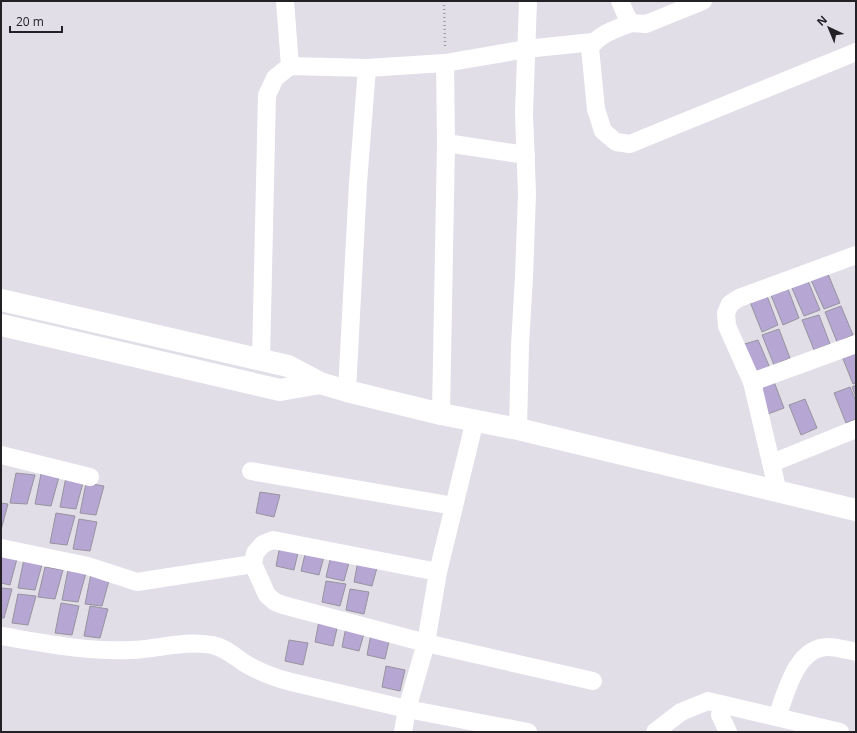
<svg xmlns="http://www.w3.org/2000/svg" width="857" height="733" viewBox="0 0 857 733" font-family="'Open Sans',sans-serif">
<rect width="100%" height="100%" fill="#e1dee8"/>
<g fill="#b6a6d3" stroke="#97949e">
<path d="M828,274L840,303L824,309L811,280Z"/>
<path d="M808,281L820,310L804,316L791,286Z"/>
<path d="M788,289L799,318L783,325L771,295Z"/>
<path d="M767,296L778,325L762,332L750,302Z"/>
<path d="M841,306L853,335L837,342L825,312Z"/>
<path d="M819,315L830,344L814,350L802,320Z"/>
<path d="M779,329L790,358L774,365L762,335Z"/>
<path d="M758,340L770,368L754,375L741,345Z"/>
<path d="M856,349V383L853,384L841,354Z"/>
<path d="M773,379L784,408L768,414L756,384Z"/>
<path d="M856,385V397L852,387Z"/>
<path d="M850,387L856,401V419L846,423L834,393Z"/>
<path d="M805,399L817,428L801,435L789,405Z"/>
<path d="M16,473L35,475L27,504L10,503Z"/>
<path d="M41,474L59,477L51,506L35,504Z"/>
<path d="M66,477L84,479L76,509L60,507Z"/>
<path d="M86,483L104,486L96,515L80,513Z"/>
<path d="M260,492L280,495L274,517L256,513Z"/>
<path d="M1,503L8,504L1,530Z"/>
<path d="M56,513L75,516L67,545L50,543Z"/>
<path d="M79,519L97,522L90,551L73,549Z"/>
<path d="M280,545L299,548L294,570L276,566Z"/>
<path d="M306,550L325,553L319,575L301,571Z"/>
<path d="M1,553L18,555L10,585L1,583Z"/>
<path d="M331,556L350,559L344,581L326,577Z"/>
<path d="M24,559L43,561L35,590L18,588Z"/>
<path d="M358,561L378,564L372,586L354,582Z"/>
<path d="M45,567L63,570L55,599L38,597Z"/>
<path d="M68,570L86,573L78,602L62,600Z"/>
<path d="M91,574L110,577L102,606L85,604Z"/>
<path d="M326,581L346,584L340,606L322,602Z"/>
<path d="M1,588L12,589L4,618H1Z"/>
<path d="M350,589L369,592L364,614L346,610Z"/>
<path d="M18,594L36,596L28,625L12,623Z"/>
<path d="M61,603L79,606L72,635L55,633Z"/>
<path d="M90,606L108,609L100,638L84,636Z"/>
<path d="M319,621L338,624L333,646L315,642Z"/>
<path d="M346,627L365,630L359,651L342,647Z"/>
<path d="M371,634L390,637L385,659L367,655Z"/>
<path d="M289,640L308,643L303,665L285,661Z"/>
<path d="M386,666L405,670L400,691L382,687Z"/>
</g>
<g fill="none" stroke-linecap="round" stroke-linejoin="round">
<path stroke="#9e9ba3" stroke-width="2.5" stroke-dasharray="1 3" stroke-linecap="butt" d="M444,1L445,46"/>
<g stroke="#fff" stroke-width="18">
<path d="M285,1L290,66"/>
<path d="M620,1L626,15L631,23L646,24L703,1"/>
<path d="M631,23C617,29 598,34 590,48L596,109L603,131L616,142L630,144L642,139L856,52"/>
<path d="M446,143L526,155"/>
<path d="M261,359L267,95L275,78L290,66L367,68L445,63L526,49L593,42"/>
<path d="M752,382L856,344"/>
<path d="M347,391L358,183L367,68"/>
<path d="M441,414L446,143L445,63"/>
<path d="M518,429L520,345L524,277L527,194L524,113L528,1"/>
<path d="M1,455L90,477"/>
<path d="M772,463L856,429"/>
<path d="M251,471L454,506"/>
<path d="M778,492L752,382L727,326L726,313L730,304L739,298L856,255"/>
<path d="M1,548L88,566L137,582L253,564"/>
<path d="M438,572L273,540L263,544L255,553L253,564L267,595L275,602L283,605L426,643L593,681"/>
<path d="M1,636C44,643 87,652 131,650C158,649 185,640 212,645C225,647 235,657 246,664C260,672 275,678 291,682L407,709L528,732"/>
<path d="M720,715L728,732"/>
<path d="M777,717C786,693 796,647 828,647C837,647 847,650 856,652"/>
<path d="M403,732L407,709L426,643L438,572L475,420"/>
<path d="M655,732L681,712L708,701L840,732"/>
</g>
<g stroke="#fff" stroke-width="22">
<path d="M1,300L288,366L320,383L347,391L441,414L518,429L856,510"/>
<path d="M1,325L280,390L320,383"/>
</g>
</g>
<rect width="857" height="733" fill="none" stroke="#232125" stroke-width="4"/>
<g transform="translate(829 28) rotate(316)" stroke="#e1dee8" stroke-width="3" paint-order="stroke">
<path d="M0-3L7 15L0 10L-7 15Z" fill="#232125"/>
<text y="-6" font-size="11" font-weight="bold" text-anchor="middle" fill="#232125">N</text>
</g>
<path d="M10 26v6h52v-6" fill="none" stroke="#232125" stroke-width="2"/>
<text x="16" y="26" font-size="12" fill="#232125" stroke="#e1dee8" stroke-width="3" paint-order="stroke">20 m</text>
</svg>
